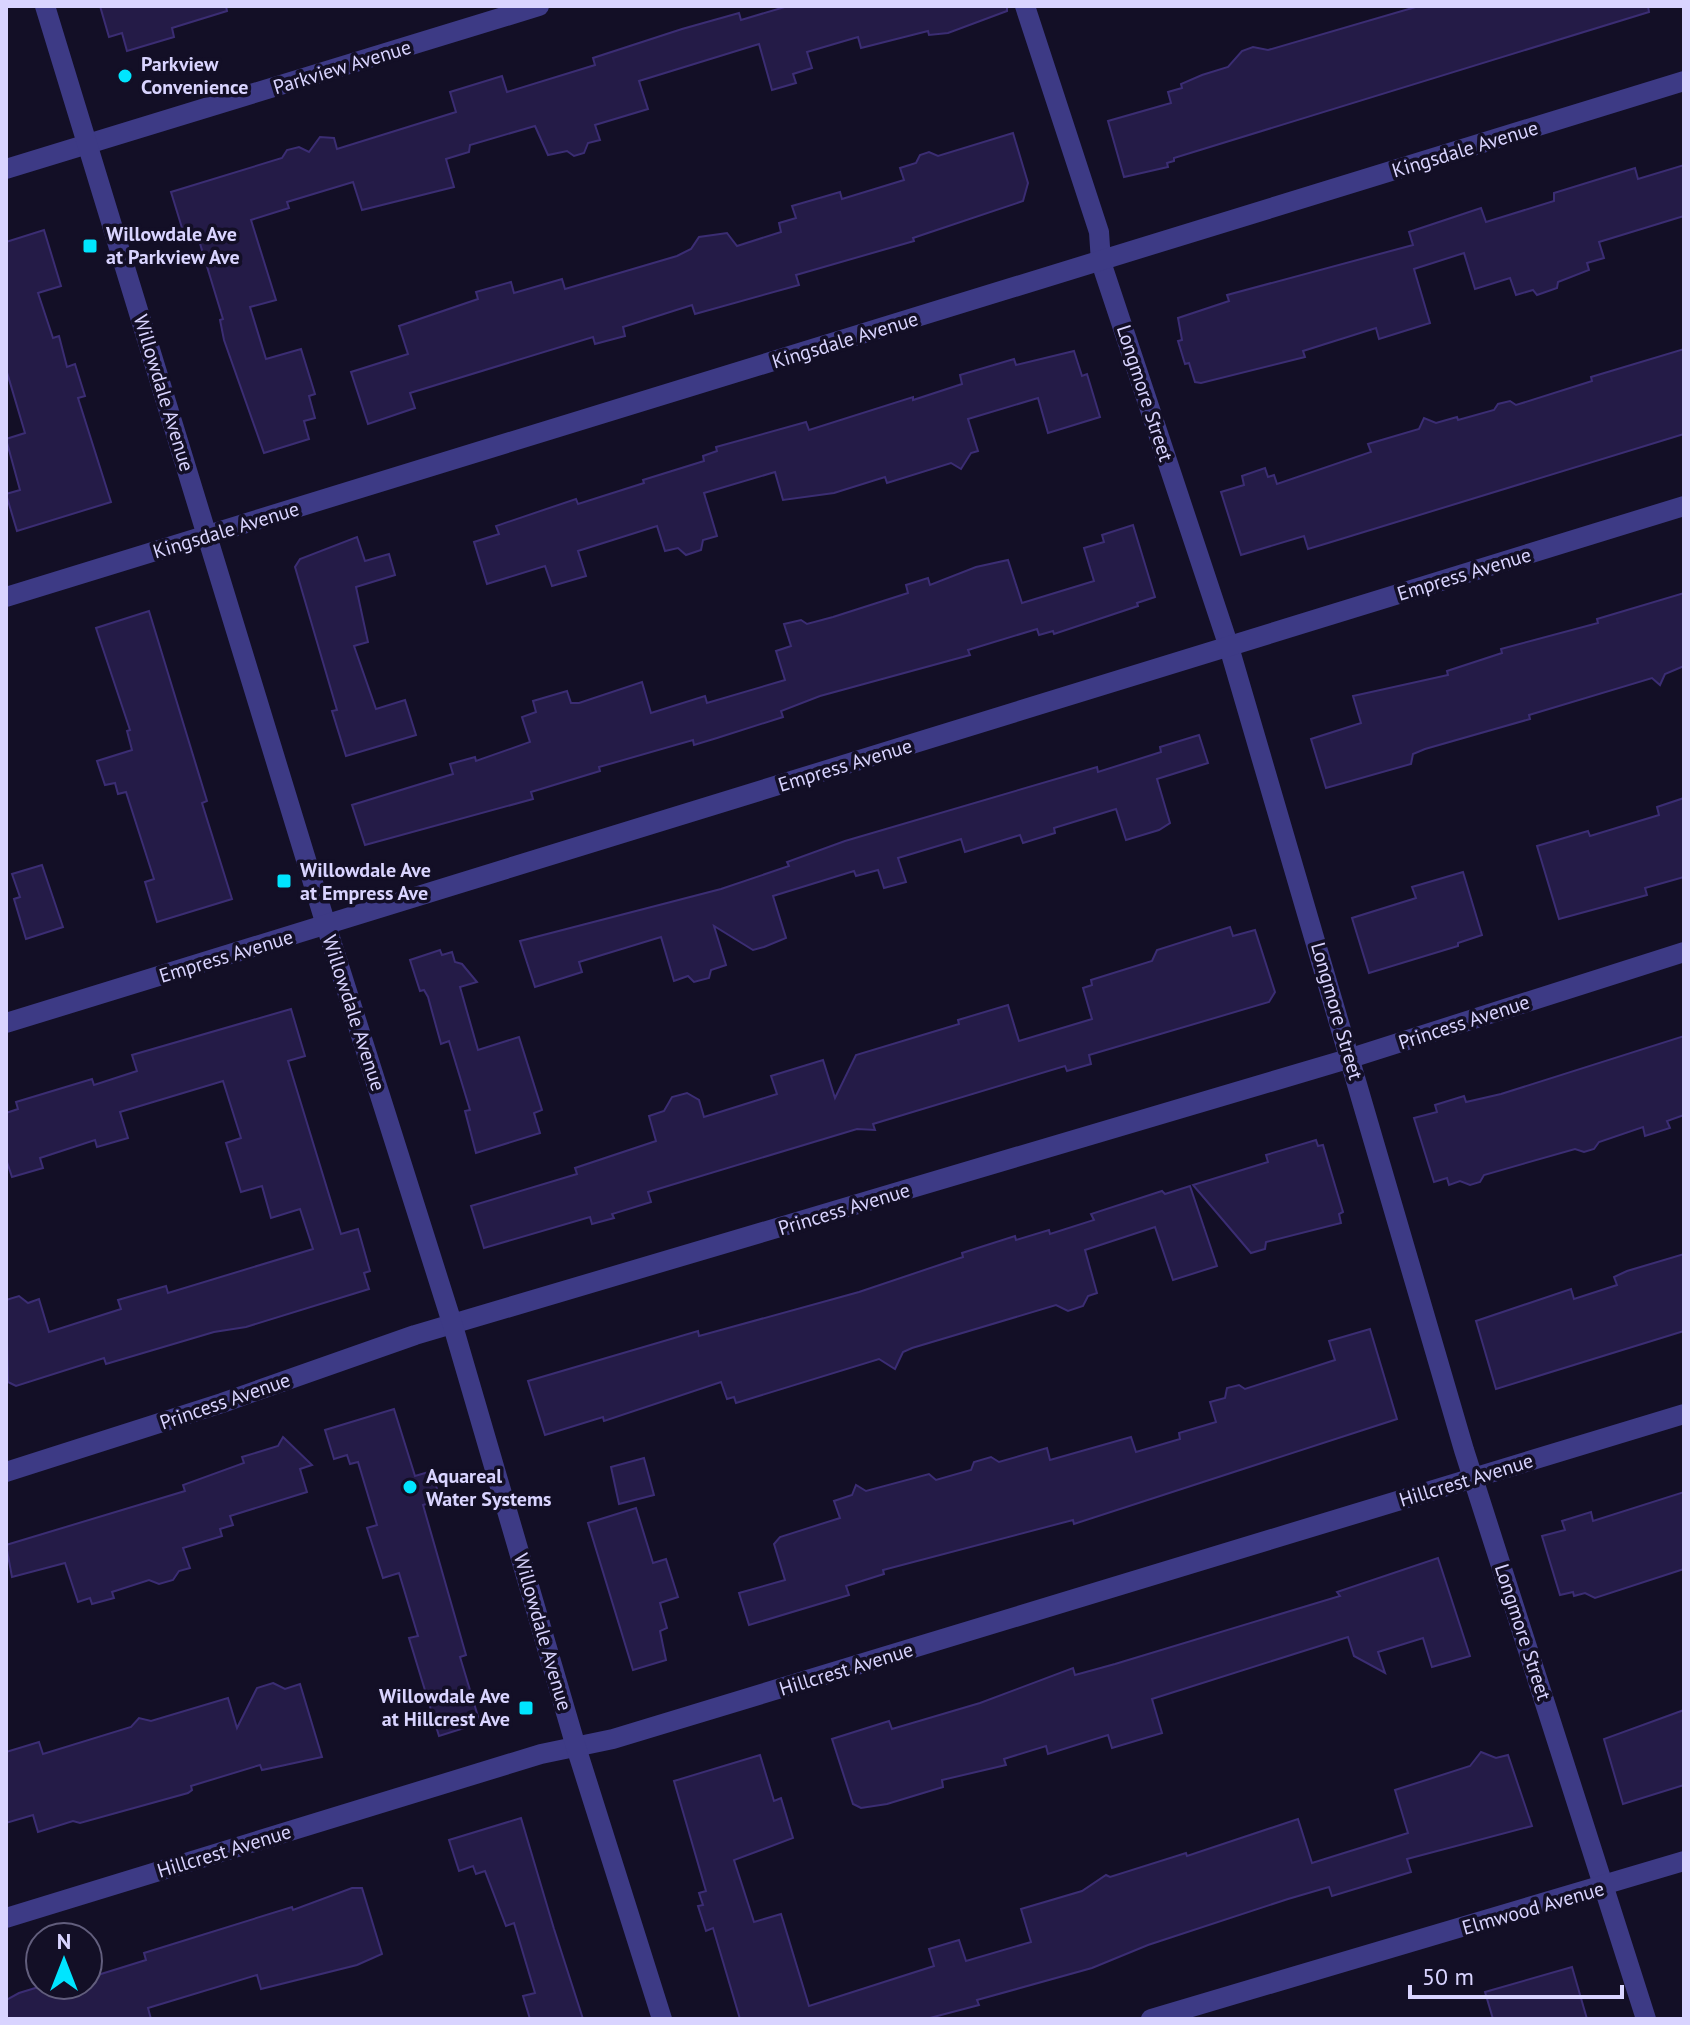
<svg xmlns="http://www.w3.org/2000/svg" width="1690" height="2025" viewBox="0 0 1690 2025" font-family="'PT Sans',sans-serif">
<rect width="100%" height="100%" fill="#130f26"/>
<g fill="#241b47" stroke="#3b2d73" stroke-width="2">
<path d="M100,6H226L227,11L172,28L174,37L127,51L122,33L109,37Z"/>
<path d="M788,6H1007V11L948,33L929,35L928,31L861,48L858,37L807,52L812,68L793,74L796,83L772,90L759,44L639,81L648,109L595,125L600,140L588,143L584,153L574,156L567,151L548,155L535,126L470,145L469,152L446,159L454,187L362,210L353,182L287,202L289,208L251,220L276,300L250,307L266,359L301,349L315,394L309,396L315,418L304,421L309,439L264,453L224,340L220,320L223,319L198,237L186,241L171,192L282,158L287,150L299,147L309,152L320,137L334,138L337,149L456,112L450,92L502,76L507,92L595,65L593,58L682,29L739,13L741,20Z"/>
<path d="M1419,6H1648L1649,12L1174,158V161L1167,163L1168,167L1124,177L1108,121L1171,103L1168,92L1182,88L1181,84L1202,75L1228,67L1242,51L1253,47L1268,50Z"/>
<path d="M1013,133L1028,183L1023,201L913,238L914,241L796,275L799,285L695,314L692,305L623,327L625,336L595,344L593,337L410,393L415,408L368,424L351,372L408,354L399,326L478,299L476,292L511,282L514,293L562,279L565,289L677,256L691,249L699,237L727,233L737,246L781,232L779,223L796,218L792,206L840,192L842,199L904,180L900,168L916,163L920,155L929,152L938,156Z"/>
<path d="M1684,165V216L1599,242L1604,258L1587,263L1589,270L1558,282L1557,288L1537,295L1533,290L1516,295L1510,278L1475,289L1464,253L1414,269L1430,323L1379,339L1376,328L1303,351L1305,357L1201,383L1195,382L1189,363L1185,364L1178,341L1182,340L1178,318L1229,301L1227,295L1413,245L1409,232L1481,208L1486,222L1554,201V193L1635,168L1638,179Z"/>
<path d="M44,230L61,286L38,293L53,338L59,336L67,367L75,364L85,396L78,398L111,502L17,531L6,494L20,490L6,439L25,433L6,369V242Z"/>
<path d="M1684,349V434L1328,543L1308,549L1304,536L1241,555L1221,492L1244,485L1242,476L1265,468L1268,477L1274,475L1277,484L1371,452L1368,444L1419,429L1424,418L1436,423L1457,417L1458,420L1494,410L1498,404L1510,401L1516,405L1592,381L1591,377Z"/>
<path d="M1074,351L1082,376L1087,374L1100,417L1048,433L1038,398L968,419L978,451L971,453L961,469L951,463L887,483L885,477L834,493L783,500L775,472L704,493L717,536L703,540L701,550L686,555L678,548L665,551L657,526L578,551L586,576L552,586L545,566L487,584L474,542L499,534L496,526L576,499L578,504L644,483L643,480L704,461L703,456L717,451L716,447L806,422L809,430L913,397V400L962,384L960,375L1014,359L1016,365Z"/>
<path d="M1133,525L1155,597L1137,603L1138,606L1054,634L1053,631L1039,635L1037,629L968,650L970,655L820,696L781,711L783,717L717,738L694,745L693,740L599,767L600,771L531,792L533,799L365,845L352,805L453,774L450,764L475,757L476,761L530,742L522,717L536,712L533,701L567,691L571,703H579L642,682L651,713L705,696L707,703L785,680L776,651L791,646L784,624L801,620L807,624L833,617L908,593L906,585L928,578L930,585L976,567L1008,560L1022,603L1094,581L1084,548L1104,542L1102,535Z"/>
<path d="M357,537L365,561L389,554L395,575L356,587L368,642L354,646L376,709L405,700L416,735L346,756L332,711L337,710L295,567L300,559Z"/>
<path d="M1684,593V666L1665,674L1660,685L1652,678L1529,715L1530,719L1425,749L1413,754L1411,764L1326,788L1311,739L1361,723L1353,696L1448,675L1447,671L1502,653L1501,649L1598,623L1597,619Z"/>
<path d="M149,611L207,801L202,803L232,899L157,922L145,882L154,879L126,792L118,794L115,783L105,785L97,761L132,750L127,731L130,730L96,628Z"/>
<path d="M1199,735L1208,763L1157,779L1170,823L1159,830L1126,840L1116,809L1054,828L1055,833L1023,843L1020,835L965,852L961,839L898,858L906,882L884,888L878,870L856,876L854,871L773,896L786,938L764,947L753,950L714,926L726,965L711,970L709,978L694,982L688,976L674,981L661,937L579,962L582,972L535,987L520,941L721,889L789,866L787,862L845,841L1097,767L1098,772L1161,752L1160,747Z"/>
<path d="M1684,798V877L1645,888L1647,895L1559,919L1537,846L1588,831L1590,836L1659,815L1657,807Z"/>
<path d="M42,865L63,927L26,939L14,899L20,897L12,874Z"/>
<path d="M1463,872L1482,935L1458,943V946L1369,973L1352,918L1416,898L1412,887Z"/>
<path d="M1230,927L1233,936L1255,930L1275,992L1269,1002L1089,1055L1091,1064L1067,1071L1065,1066L873,1124L875,1130L857,1129L648,1192L651,1202L612,1214L614,1218L592,1224L590,1217L484,1248L471,1206L577,1174L575,1168L656,1141L649,1116L664,1111L672,1097L687,1093L699,1100L704,1117L777,1094L771,1076L823,1060L835,1098L856,1055L959,1024L958,1020L1008,1005L1019,1041L1092,1019L1083,988L1092,985L1091,980L1152,961L1157,950Z"/>
<path d="M440,950L442,955L452,952L455,962L462,964L477,982L460,987L478,1050L519,1037L542,1110L534,1113L540,1133L476,1153L465,1111L470,1110L449,1041L441,1044L428,997L424,990L420,991L410,960Z"/>
<path d="M291,1009L305,1056L288,1061L341,1234L358,1229L370,1271L364,1273L369,1289L246,1327L214,1332L106,1364L104,1358L16,1386L8,1382L6,1300L19,1296L28,1303L39,1299L49,1332L121,1309L118,1300L166,1286L168,1293L313,1249L300,1209L271,1218L262,1186L241,1192L226,1143L241,1138L223,1081L120,1112L128,1138L97,1147L95,1140L40,1158L43,1168L12,1177L6,1159V1113L18,1109L16,1102L92,1079L94,1085L137,1071L132,1055Z"/>
<path d="M1684,1036V1115L1667,1121L1670,1128L1645,1136L1643,1127L1599,1142L1594,1149L1584,1152L1575,1149L1484,1175L1480,1182L1470,1185L1460,1181L1449,1185L1447,1178L1434,1182L1414,1118L1437,1112L1435,1105L1464,1096L1466,1102L1501,1094Z"/>
<path d="M1316,1140L1318,1146L1323,1145L1331,1172L1343,1212L1339,1214L1341,1223L1266,1242L1265,1249L1251,1253L1193,1185L1268,1162L1266,1155Z"/>
<path d="M1190,1186L1217,1266L1173,1280L1155,1227L1085,1250L1097,1293L1088,1296L1083,1306L1068,1311L1056,1305L912,1348L903,1352L895,1369L879,1359L736,1403L734,1397L727,1399L721,1382L604,1421L603,1417L545,1435L528,1381L698,1331L699,1336L859,1292L963,1257L962,1253L1015,1236L1016,1240L1049,1230L1050,1234L1094,1220L1091,1214L1162,1191L1165,1194Z"/>
<path d="M1684,1254V1331L1496,1389L1476,1321L1571,1289L1574,1299L1617,1285L1614,1277L1627,1271Z"/>
<path d="M1370,1329L1397,1419L1074,1524L1073,1520L883,1570L884,1574L846,1586L849,1595L749,1625L739,1593L785,1580L774,1544L780,1537L840,1518L834,1501L852,1495L856,1485L866,1491L929,1474L936,1480L971,1470L974,1462L991,1457L999,1462L1047,1448L1050,1460L1131,1437L1136,1452L1180,1439L1179,1433L1216,1422L1210,1402L1225,1398L1227,1388L1239,1385L1245,1389L1335,1360L1329,1341Z"/>
<path d="M394,1409L415,1476L432,1471L440,1500L423,1505L466,1655L460,1657L480,1723L439,1736L409,1638L418,1636L399,1573L383,1578L367,1528L377,1525L358,1462L350,1464L347,1455L334,1459L325,1430Z"/>
<path d="M283,1437L312,1465L300,1469L307,1492L230,1516L233,1525L220,1529L222,1536L183,1548L190,1568L179,1571L173,1580L159,1584L149,1580L112,1592L114,1598L92,1604L90,1598L78,1602L65,1563L12,1577L6,1545L185,1491L183,1485L244,1463L242,1457L278,1446Z"/>
<path d="M644,1458L654,1495L619,1504L611,1467Z"/>
<path d="M1684,1492V1569L1595,1598L1585,1593L1574,1596L1573,1592L1560,1595L1542,1536L1565,1530L1562,1521L1591,1512L1593,1521Z"/>
<path d="M636,1508L653,1563L666,1559L678,1597L660,1603L667,1628L660,1631L666,1660L633,1670L588,1523Z"/>
<path d="M1438,1558L1470,1656L1432,1667L1423,1638L1378,1652L1385,1673L1354,1656L1348,1637L1152,1699L1162,1733L1112,1748L1108,1735L1048,1754L1046,1746L1004,1759L1006,1765L942,1780L943,1787L887,1804L861,1808L853,1804L832,1739L889,1721L892,1729L980,1703L1073,1668L1075,1675L1115,1664L1340,1596L1337,1592Z"/>
<path d="M273,1683L285,1689L300,1684L322,1757L262,1770L260,1765L191,1786L192,1790L188,1793L80,1823L73,1821L38,1832L33,1815L6,1823V1752L39,1742L43,1754L131,1727L139,1718L151,1721L228,1698L237,1728L257,1688Z"/>
<path d="M1684,1710V1785L1623,1804L1604,1739Z"/>
<path d="M1481,1752L1496,1758L1508,1755L1532,1826L1407,1859L1411,1872L1332,1896L1329,1887L1288,1899L1148,1945L1092,1968L977,2000L979,2005L926,2019H740L713,1928L706,1931L698,1906L703,1905L699,1893L706,1891L674,1781L760,1755L774,1801L781,1798L793,1838L734,1860L754,1922L781,1914L809,2006L934,1966L929,1949L959,1940L966,1961L1031,1942L1021,1909L1082,1891L1106,1875L1110,1877L1186,1853L1187,1856L1298,1819L1312,1863L1408,1833L1395,1790L1470,1766Z"/>
<path d="M521,1818L554,1929L583,2019H530L523,1996L535,1993L514,1923L506,1926L485,1871L476,1874L473,1866L459,1871L449,1840Z"/>
<path d="M352,1888H362L382,1954L357,1965L261,1989L257,1975L148,2008L151,2019H6V2000L19,1993L45,1985H88V1978L146,1960L144,1953L292,1907L293,1910Z"/>
<path d="M1572,1967L1587,2019H1493L1485,1992Z"/>
</g>
<g fill="none" stroke-linecap="round" stroke-linejoin="round">
<g stroke="#3d3a85" stroke-width="20">
<path d="M1025,6L1099,232L1101,262L1229,647L1464,1450L1646,2019"/>
<path d="M6,169L539,6"/>
<path d="M6,597L1684,81"/>
<path d="M6,1472L222,1403L415,1335L1351,1058L1684,952"/>
<path d="M6,1918L541,1754L613,1739L1684,1414"/>
<path d="M1151,2019L1684,1861"/>
</g>
<g stroke="#3d3a85" stroke-width="20">
<path d="M45,6L326,925L453,1326L576,1747L662,2019"/>
<path d="M6,1023L1684,506"/>
</g>
</g>
<g fill="#00e5ff" stroke="#130f26" stroke-width="3">
<circle cx="125" cy="76" r="8"/>
<rect x="82" y="238" width="16" height="16" rx="4"/>
<rect x="276" y="873" width="16" height="16" rx="4"/>
<circle cx="410" cy="1487" r="8"/>
<rect x="518" y="1700" width="16" height="16" rx="4"/>
</g>
<g text-anchor="middle" stroke-width="7" stroke-linejoin="round" paint-order="stroke">
<g font-size="20" font-weight="bold" fill="#d9d4ff" stroke="#130f26" text-anchor="start">
<text x="141" y="71">Parkview<tspan x="141" dy="23">Convenience</tspan></text>
<text x="106" y="241">Willowdale Ave<tspan x="106" dy="23">at Parkview Ave</tspan></text>
<text x="300" y="877">Willowdale Ave<tspan x="300" dy="23">at Empress Ave</tspan></text>
<text x="426" y="1483">Aquareal<tspan x="426" dy="23">Water Systems</tspan></text>
<text x="510" y="1703" text-anchor="end">Willowdale Ave<tspan x="510" dy="23">at Hillcrest Ave</tspan></text>
</g>
<g font-size="20" fill="#d9d4ff" stroke="#130f26">
<text transform="translate(342 67) rotate(-17)" y="7">Parkview Avenue</text>
<text transform="translate(1465 149) rotate(-17)" y="7">Kingsdale Avenue</text>
<text transform="translate(845 340) rotate(-17)" y="7">Kingsdale Avenue</text>
<text transform="translate(164 393) rotate(73)" y="7">Willowdale Avenue</text>
<text transform="translate(1145 393) rotate(72)" y="7">Longmore Street</text>
<text transform="translate(226 530) rotate(-17)" y="7">Kingsdale Avenue</text>
<text transform="translate(1464 574) rotate(-17)" y="7">Empress Avenue</text>
<text transform="translate(845 765) rotate(-17)" y="7">Empress Avenue</text>
<text transform="translate(226 956) rotate(-17)" y="7">Empress Avenue</text>
<text transform="translate(1337 1011) rotate(74)" y="7">Longmore Street</text>
<text transform="translate(354 1013) rotate(72)" y="7">Willowdale Avenue</text>
<text transform="translate(1464 1022) rotate(-18)" y="7">Princess Avenue</text>
<text transform="translate(844 1209) rotate(-17)" y="7">Princess Avenue</text>
<text transform="translate(225 1401) rotate(-19)" y="7">Princess Avenue</text>
<text transform="translate(1466 1480) rotate(-17)" y="7">Hillcrest Avenue</text>
<text transform="translate(543 1632) rotate(74)" y="7">Willowdale Avenue</text>
<text transform="translate(1523 1632) rotate(72)" y="7">Longmore Street</text>
<text transform="translate(846 1669) rotate(-17)" y="7">Hillcrest Avenue</text>
<text transform="translate(224 1851) rotate(-17)" y="7">Hillcrest Avenue</text>
<text transform="translate(1533 1908) rotate(-16)" y="7">Elmwood Avenue</text>
</g>
</g>
<rect width="1690" height="2025" fill="none" stroke="#d9d4ff" stroke-width="16"/>
<g transform="translate(64 1961)"><circle r="38" fill="#130f26" stroke="#625e7d" stroke-width="2"/>
<path d="M0-6L14 30L0 20L-14 30Z" fill="#00e5ff"/>
<text y="-12" font-size="22" font-weight="bold" text-anchor="middle" fill="#d9d4ff">N</text>
</g>
<path d="M1410 1985v12h212v-12" fill="none" stroke="#d9d4ff" stroke-width="4"/>
<text x="1422" y="1985" font-size="24" fill="#d9d4ff" stroke="#130f26" stroke-width="6" paint-order="stroke">50 m</text>
</svg>
